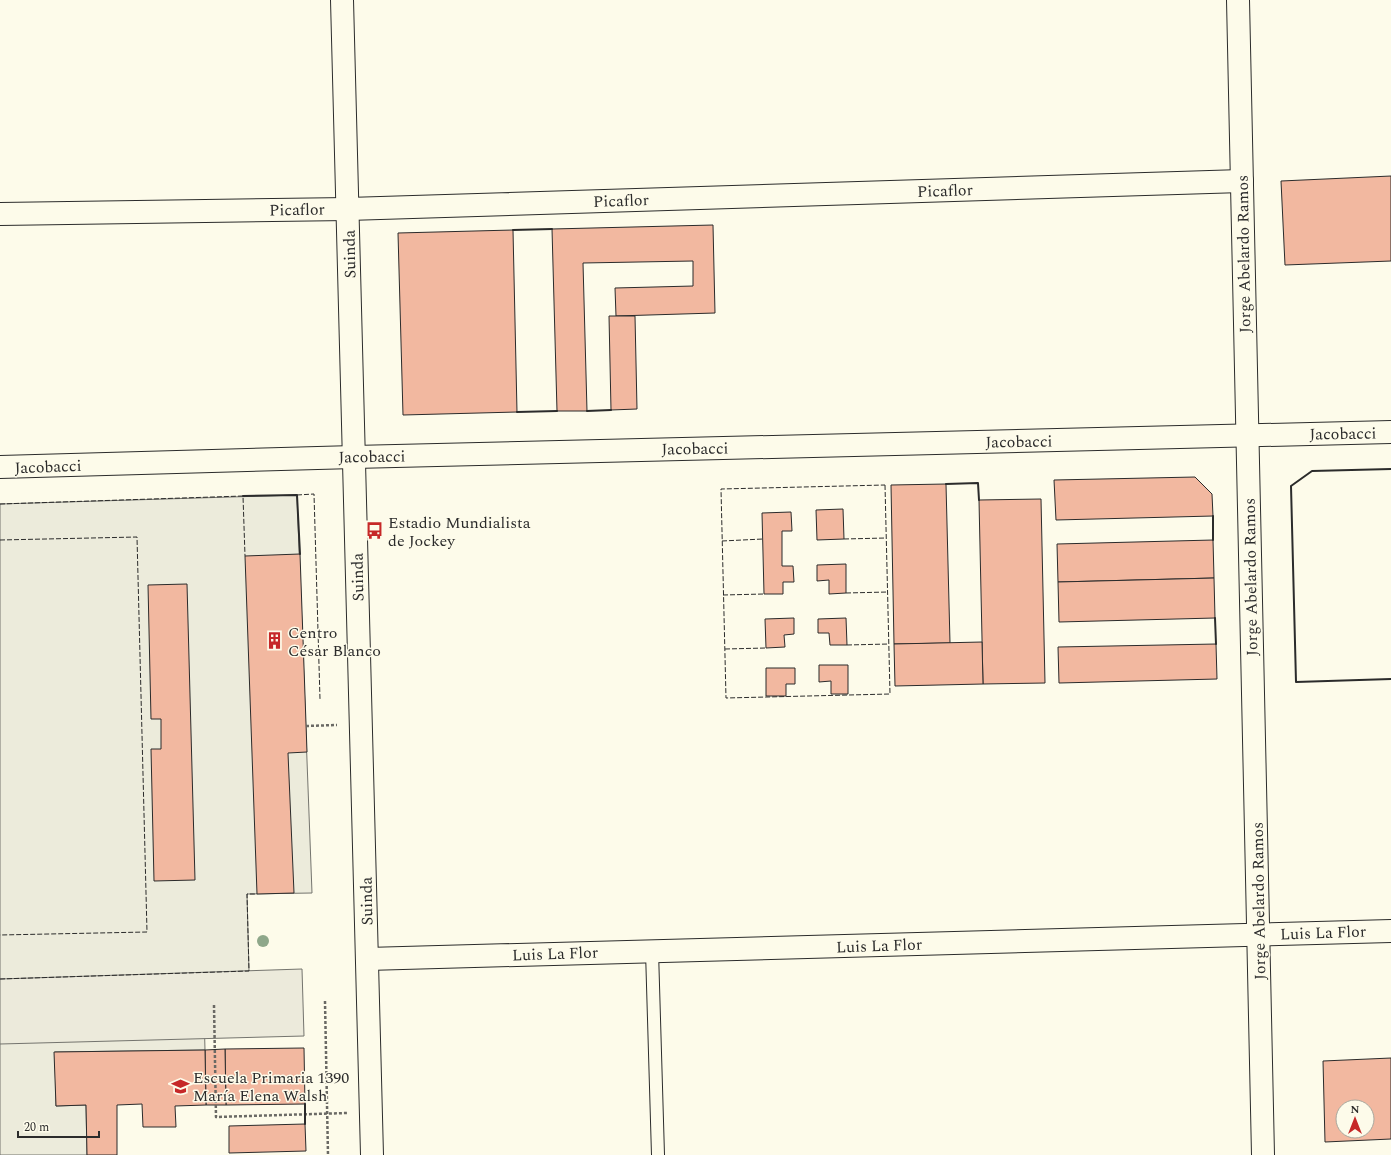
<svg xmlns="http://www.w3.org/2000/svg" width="1391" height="1155" viewBox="0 0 1391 1155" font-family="Spectral,serif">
<rect width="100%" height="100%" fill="#fdfbea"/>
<path fill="#ecebdb" stroke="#74746e" d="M297,495L312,893L247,894L249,971L203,973L205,1050L55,1052L56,1106L86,1105L87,1155H0V504Z"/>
<path fill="#eceadb" stroke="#74746e" d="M302,969L304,1036L0,1044V979Z"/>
<g fill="#f2b8a0" stroke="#2b2b2b" fill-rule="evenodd">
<path d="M1391,176V261L1285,265L1281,181Z"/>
<path d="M713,225L715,313L616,316L615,288L693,286V261L583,263L587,411H557L552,229Z"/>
<path d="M513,230L517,412L403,415L398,233Z"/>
<path d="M609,316H635L637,409L611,410Z"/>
<path d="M1195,477L1212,494L1213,516L1056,520L1054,480Z"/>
<path d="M946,484L950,643L894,644L891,485Z"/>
<path d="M1041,499L1045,683L983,684L979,500Z"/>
<path d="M843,509L844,539L817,540L816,510Z"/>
<path d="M791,512L792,531H782V566H793L794,582H783V594H764L762,513Z"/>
<path d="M1213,540L1214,578L1058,582L1057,544Z"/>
<path d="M300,554L307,752L288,753L294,893L257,894L245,556Z"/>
<path d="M846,564V593L829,594V580L817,581V565Z"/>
<path d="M1214,578L1215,618L1059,622L1058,582Z"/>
<path d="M187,584L195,880L154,881L151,749H161V719H151L148,585Z"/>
<path d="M794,618V634L784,635L785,647L766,648L765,619Z"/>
<path d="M846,618L847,645H830L829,633H818V619Z"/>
<path d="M982,642L983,684L895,686L894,644Z"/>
<path d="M1216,644L1217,679L1059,683L1058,647Z"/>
<path d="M819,665H848V694H831V681L819,682Z"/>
<path d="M766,668H795V684H786V696H766Z"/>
<path d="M304,1048L305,1104L226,1105L225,1049Z"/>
<path d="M225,1049L226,1105H206L205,1050Z"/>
<path d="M205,1050L206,1105L175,1106L176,1127H143L142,1104L117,1105V1155H87L86,1105L56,1106L54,1052Z"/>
<path d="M1391,1058V1139L1325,1142L1323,1061ZM1343,1107H1367V1131H1343Z"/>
<path d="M305,1124L306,1151L229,1153V1126Z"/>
</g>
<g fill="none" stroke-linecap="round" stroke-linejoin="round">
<defs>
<path id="service" d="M652,951L658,1155"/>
<g id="minor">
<path d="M342,0L372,1155"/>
<path d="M1238,0L1263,1155"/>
<path d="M0,214L348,209L1242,181"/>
<path d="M0,467L354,457L1391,432"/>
<path d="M367,959L1391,931"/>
</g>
</defs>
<use href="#service" stroke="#2b2b2b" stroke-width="14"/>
<use href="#minor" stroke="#2b2b2b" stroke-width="24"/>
<g stroke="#6a6964" stroke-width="2.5" stroke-dasharray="3 2" stroke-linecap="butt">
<path d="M306,726L337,725"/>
<path d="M325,1001L328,1155"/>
<path d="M214,1005L216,1117L347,1113"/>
</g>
<use href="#service" stroke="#fdfbea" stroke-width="12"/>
<use href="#minor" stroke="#fdfbea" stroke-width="22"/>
<g stroke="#2b2b2b" stroke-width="1" stroke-dasharray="5 2" stroke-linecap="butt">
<path d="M885,485L890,694L726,698L721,489Z"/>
<path d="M297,495L314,494L320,699"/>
<path d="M0,504L243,496L245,556"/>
<path d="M844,539L886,538"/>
<path d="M0,540L137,537L147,932L0,935"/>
<path d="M722,541L763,539"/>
<path d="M846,593L888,592"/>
<path d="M723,595L764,594"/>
<path d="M847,645L889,644"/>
<path d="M725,649L766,648"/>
<path d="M0,979L249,971L247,894H257"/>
</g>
<g stroke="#2b2b2b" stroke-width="2">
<path d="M513,230L552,229"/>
<path d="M587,411L611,410"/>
<path d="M517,412L557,411"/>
<path d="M1391,469L1312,471L1291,486L1296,682L1391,679"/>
<path d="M946,484L978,483L979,500"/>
<path d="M243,496L297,495L300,554"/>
<path d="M1213,516V540"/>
<path d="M1215,618L1216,644"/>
<path d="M305,1104V1124"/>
</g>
</g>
<circle fill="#8ea78a" cx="263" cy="941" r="6"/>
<defs>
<symbol id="bus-bare" viewBox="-9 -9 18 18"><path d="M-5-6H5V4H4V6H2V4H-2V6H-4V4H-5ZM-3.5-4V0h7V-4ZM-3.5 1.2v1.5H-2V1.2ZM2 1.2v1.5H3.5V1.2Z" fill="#c62828" stroke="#fdfbea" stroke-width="2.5" paint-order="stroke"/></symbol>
<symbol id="building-bare" viewBox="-9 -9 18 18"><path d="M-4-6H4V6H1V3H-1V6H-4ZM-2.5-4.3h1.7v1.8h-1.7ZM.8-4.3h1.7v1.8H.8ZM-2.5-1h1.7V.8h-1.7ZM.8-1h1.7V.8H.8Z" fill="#c62828" stroke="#fdfbea" stroke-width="2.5" paint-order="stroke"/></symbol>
<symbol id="school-bare" viewBox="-9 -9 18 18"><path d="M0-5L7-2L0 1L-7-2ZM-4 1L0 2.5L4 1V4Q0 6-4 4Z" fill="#c62828" stroke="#fdfbea" stroke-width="2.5" paint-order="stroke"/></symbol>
</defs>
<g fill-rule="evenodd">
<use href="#bus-bare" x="362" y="518" width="25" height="25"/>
<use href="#building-bare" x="262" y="628" width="25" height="25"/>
<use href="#school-bare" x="168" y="1074" width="25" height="25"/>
</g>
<g text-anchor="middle" stroke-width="3" stroke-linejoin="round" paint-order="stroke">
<g font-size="16" fill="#2b2b2b" stroke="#fdfbea">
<text transform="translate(945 190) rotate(-2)" y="6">Picaflor</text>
<text transform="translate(621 200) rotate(-2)" y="6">Picaflor</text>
<text transform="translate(297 209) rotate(-1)" y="6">Picaflor</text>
<text transform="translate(349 254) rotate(-91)" y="6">Suinda</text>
<text transform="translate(1243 254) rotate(-91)" y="6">Jorge Abelardo Ramos</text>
<text transform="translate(1343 433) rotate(-1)" y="6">Jacobacci</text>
<text transform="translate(1019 441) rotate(-1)" y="6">Jacobacci</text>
<text transform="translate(695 448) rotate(-1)" y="6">Jacobacci</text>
<text transform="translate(372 456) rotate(-1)" y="6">Jacobacci</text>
<text transform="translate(48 466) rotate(-2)" y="6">Jacobacci</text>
<text transform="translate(357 577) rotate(-91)" y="6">Suinda</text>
<text transform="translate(1250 577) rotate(-91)" y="6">Jorge Abelardo Ramos</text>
<text transform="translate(366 901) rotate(-91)" y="6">Suinda</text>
<text transform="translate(1258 901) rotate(-91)" y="6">Jorge Abelardo Ramos</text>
<text transform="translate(1323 932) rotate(-2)" y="6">Luis La Flor</text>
<text transform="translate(879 945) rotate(-2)" y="6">Luis La Flor</text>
<text transform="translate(555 953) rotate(-2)" y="6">Luis La Flor</text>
</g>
<g font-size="16" fill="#2b2b2b" stroke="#fdfbea" text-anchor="start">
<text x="388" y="528">Estadio Mundialista<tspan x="388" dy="18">de Jockey</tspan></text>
<text x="288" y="638">Centro<tspan x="288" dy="18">César Blanco</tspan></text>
<text x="193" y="1083">Escuela Primaria 1390<tspan x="193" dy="18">María Elena Walsh</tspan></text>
</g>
</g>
<g transform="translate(1355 1119)"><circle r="19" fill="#fdfbea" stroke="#a9a89e"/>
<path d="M0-3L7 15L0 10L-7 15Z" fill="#c62828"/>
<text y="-6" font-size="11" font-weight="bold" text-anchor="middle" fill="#2b2b2b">N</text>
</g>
<path d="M18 1131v6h81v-6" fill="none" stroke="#2b2b2b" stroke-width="2"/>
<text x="24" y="1131" font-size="12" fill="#2b2b2b" stroke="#fdfbea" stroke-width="3" paint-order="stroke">20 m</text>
</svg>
